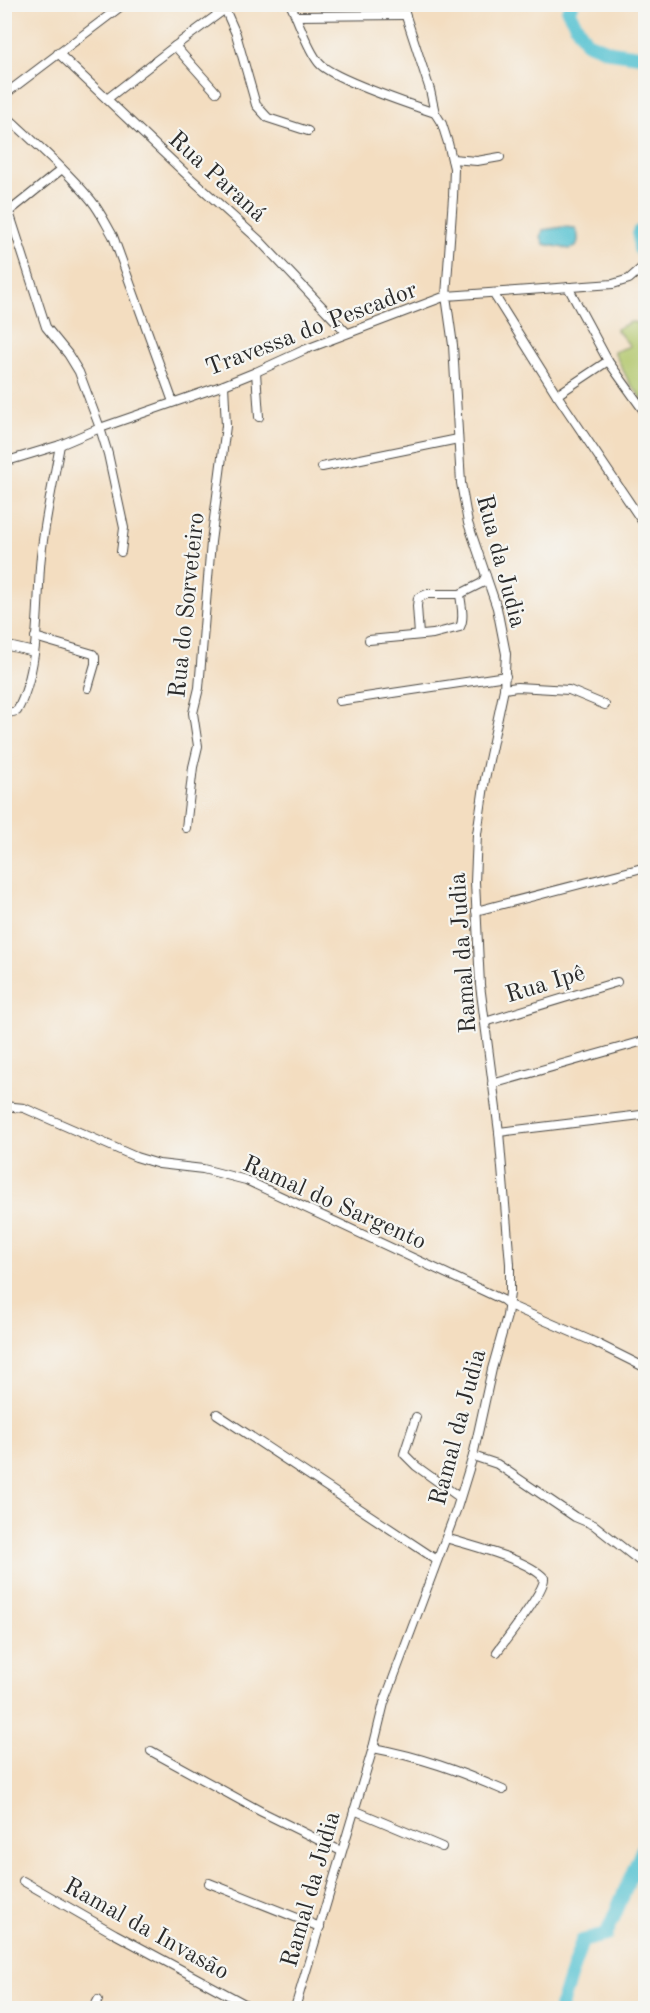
<svg xmlns="http://www.w3.org/2000/svg" width="650" height="2013" viewBox="0 0 650 2013" font-family="'Old Standard TT',serif">
<rect width="100%" height="100%" fill="#f6f6f2"/>
<filter id="ink" filterUnits="userSpaceOnUse"><feTurbulence type="fractalNoise" baseFrequency=".0167" numOctaves="2"/><feDisplacementMap in="SourceGraphic" scale="12" xChannelSelector="R" yChannelSelector="G"/><feConvolveMatrix kernelMatrix="1 2 1 2 8 2 1 2 1" color-interpolation-filters="sRGB"/></filter>
<filter id="wash" filterUnits="userSpaceOnUse"><feTurbulence type="fractalNoise" baseFrequency=".008" numOctaves="4" result="noise"/><feDisplacementMap in="SourceGraphic" scale="24" xChannelSelector="R" yChannelSelector="G"/><feGaussianBlur stdDeviation="1.35" result="paint"/><feColorMatrix in="noise" values="0 0 0 0 0 0 0 0 0 0 0 0 0 0 0 0 0 1.4 0 .05"/><feComposite in="paint" operator="in"/></filter>
<g filter="url(#wash)">
<rect width="100%" height="100%" fill="#f3ddc0"/>
<path fill="#b1c66a" stroke="#6e784a" stroke-width="1.5" d="M631,322L645,324V402L629,382L614,352L630,346L616,329Z"/>
<path fill="#58c3d2" stroke="#42777e" stroke-width="1.5" d="M563,227L575,228C579,235 579,240 576,247L569,249L544,244L541,237L543,230Z"/>
<g fill="none" stroke-linecap="round" stroke-linejoin="round">
<g stroke="#58c3d2" stroke-width="14">
<path d="M572,4L568,11L586,42L611,52L646,57"/>
<path d="M646,229L639,232L640,249L646,254"/>
<path d="M560,2008L582,1941L606,1935L646,1841"/>
</g>
</g>
</g>
<g filter="url(#ink)">
<g fill="none" stroke-linecap="round" stroke-linejoin="round">
<defs>
<g id="minor">
<path d="M290,4C300,23 306,47 319,63C331,78 414,106 435,113"/>
<path d="M642,6L646,7"/>
<path d="M225,9L236,34L256,105L268,118L308,131"/>
<path d="M296,16L405,15"/>
<path d="M175,46L216,92"/>
<path d="M58,53L186,174L259,240L347,333"/>
<path d="M4,95L124,4"/>
<path d="M107,99L175,46L232,4"/>
<path d="M4,114C34,142 65,169 91,200C100,211 106,224 113,236L173,402"/>
<path d="M452,159L477,161L500,157"/>
<path d="M9,212L46,327L68,354L79,372L100,428L108,454L124,528L121,552"/>
<path d="M6,214L62,169"/>
<path d="M568,287L608,361L646,414"/>
<path d="M493,293L557,395L646,527"/>
<path d="M256,372L259,417"/>
<path d="M557,395L608,361"/>
<path d="M4,462L60,445L100,428L224,385L256,372L304,350L446,296L613,284L629,279L646,264"/>
<path d="M322,467L458,439"/>
<path d="M460,594L482,583L486,576"/>
<path d="M419,635L417,606L418,598L427,594H460"/>
<path d="M35,637L93,654L95,657V664L88,688"/>
<path d="M369,640L433,634L460,627C465,618 461,605 460,594"/>
<path d="M4,645L34,652"/>
<path d="M504,689L517,687L569,690L605,705"/>
<path d="M339,701L506,676"/>
<path d="M4,714L17,711C39,671 37,612 40,567C43,526 53,485 60,445"/>
<path d="M186,828L193,767L198,746L193,713L199,688L211,542L226,426L224,385"/>
<path d="M476,911L646,867"/>
<path d="M485,1022L617,982"/>
<path d="M492,1084L640,1042"/>
<path d="M4,1106L24,1108L136,1157L159,1164L203,1169L246,1180L503,1300L509,1305L594,1342L646,1368"/>
<path d="M499,1132L641,1115"/>
<path d="M217,1414L437,1560"/>
<path d="M416,1417L404,1454L416,1466L459,1497"/>
<path d="M473,1456L497,1464L575,1517L594,1525L646,1566"/>
<path d="M446,1538C471,1546 527,1559 544,1578C545,1591 507,1638 497,1652"/>
<path d="M373,1748C421,1757 459,1771 503,1790"/>
<path d="M151,1751L262,1812L341,1851"/>
<path d="M354,1810L442,1847"/>
<path d="M23,1881L115,1934L252,2008"/>
<path d="M209,1883L320,1927"/>
<path d="M94,2008L98,2000"/>
<path d="M295,2008L373,1748L384,1703L457,1508L473,1456L492,1369L507,1316L510,1293V1264L499,1132L480,985L475,882L477,834L485,779L504,689L506,654L497,608L468,523L461,483L453,345L446,296L453,197L454,168L448,143L442,124L435,113L430,90L402,4"/>
</g>
</defs>
<use href="#minor" stroke="#494641" stroke-width="10"/>
<use href="#minor" stroke="#fff" stroke-width="8"/>
</g>
</g>
<g text-anchor="middle" stroke-width="4.5" stroke-linejoin="round" paint-order="stroke">
<g font-size="24" fill="#2b2b2b" stroke="#f6f6f2">
<text transform="translate(218 176) rotate(42)" y="8">Rua Paraná</text>
<text transform="translate(311 328) rotate(-21)" y="8">Travessa do Pescador</text>
<text transform="translate(502 561) rotate(75)" y="8">Rua da Judia</text>
<text transform="translate(186 605) rotate(-84)" y="8">Rua do Sorveteiro</text>
<text transform="translate(462 953) rotate(-94)" y="8">Ramal da Judia</text>
<text transform="translate(545 983) rotate(-17)" y="8">Rua Ipê</text>
<text transform="translate(335 1202) rotate(24)" y="8">Ramal do Sargento</text>
<text transform="translate(457 1427) rotate(-75)" y="8">Ramal da Judia</text>
<text transform="translate(310 1889) rotate(-74)" y="8">Ramal da Judia</text>
<text transform="translate(147 1928) rotate(29)" y="8">Ramal da Invasão</text>
</g>
</g>
<rect width="650" height="2013" fill="none" stroke="#f6f6f2" stroke-width="24"/>
</svg>
